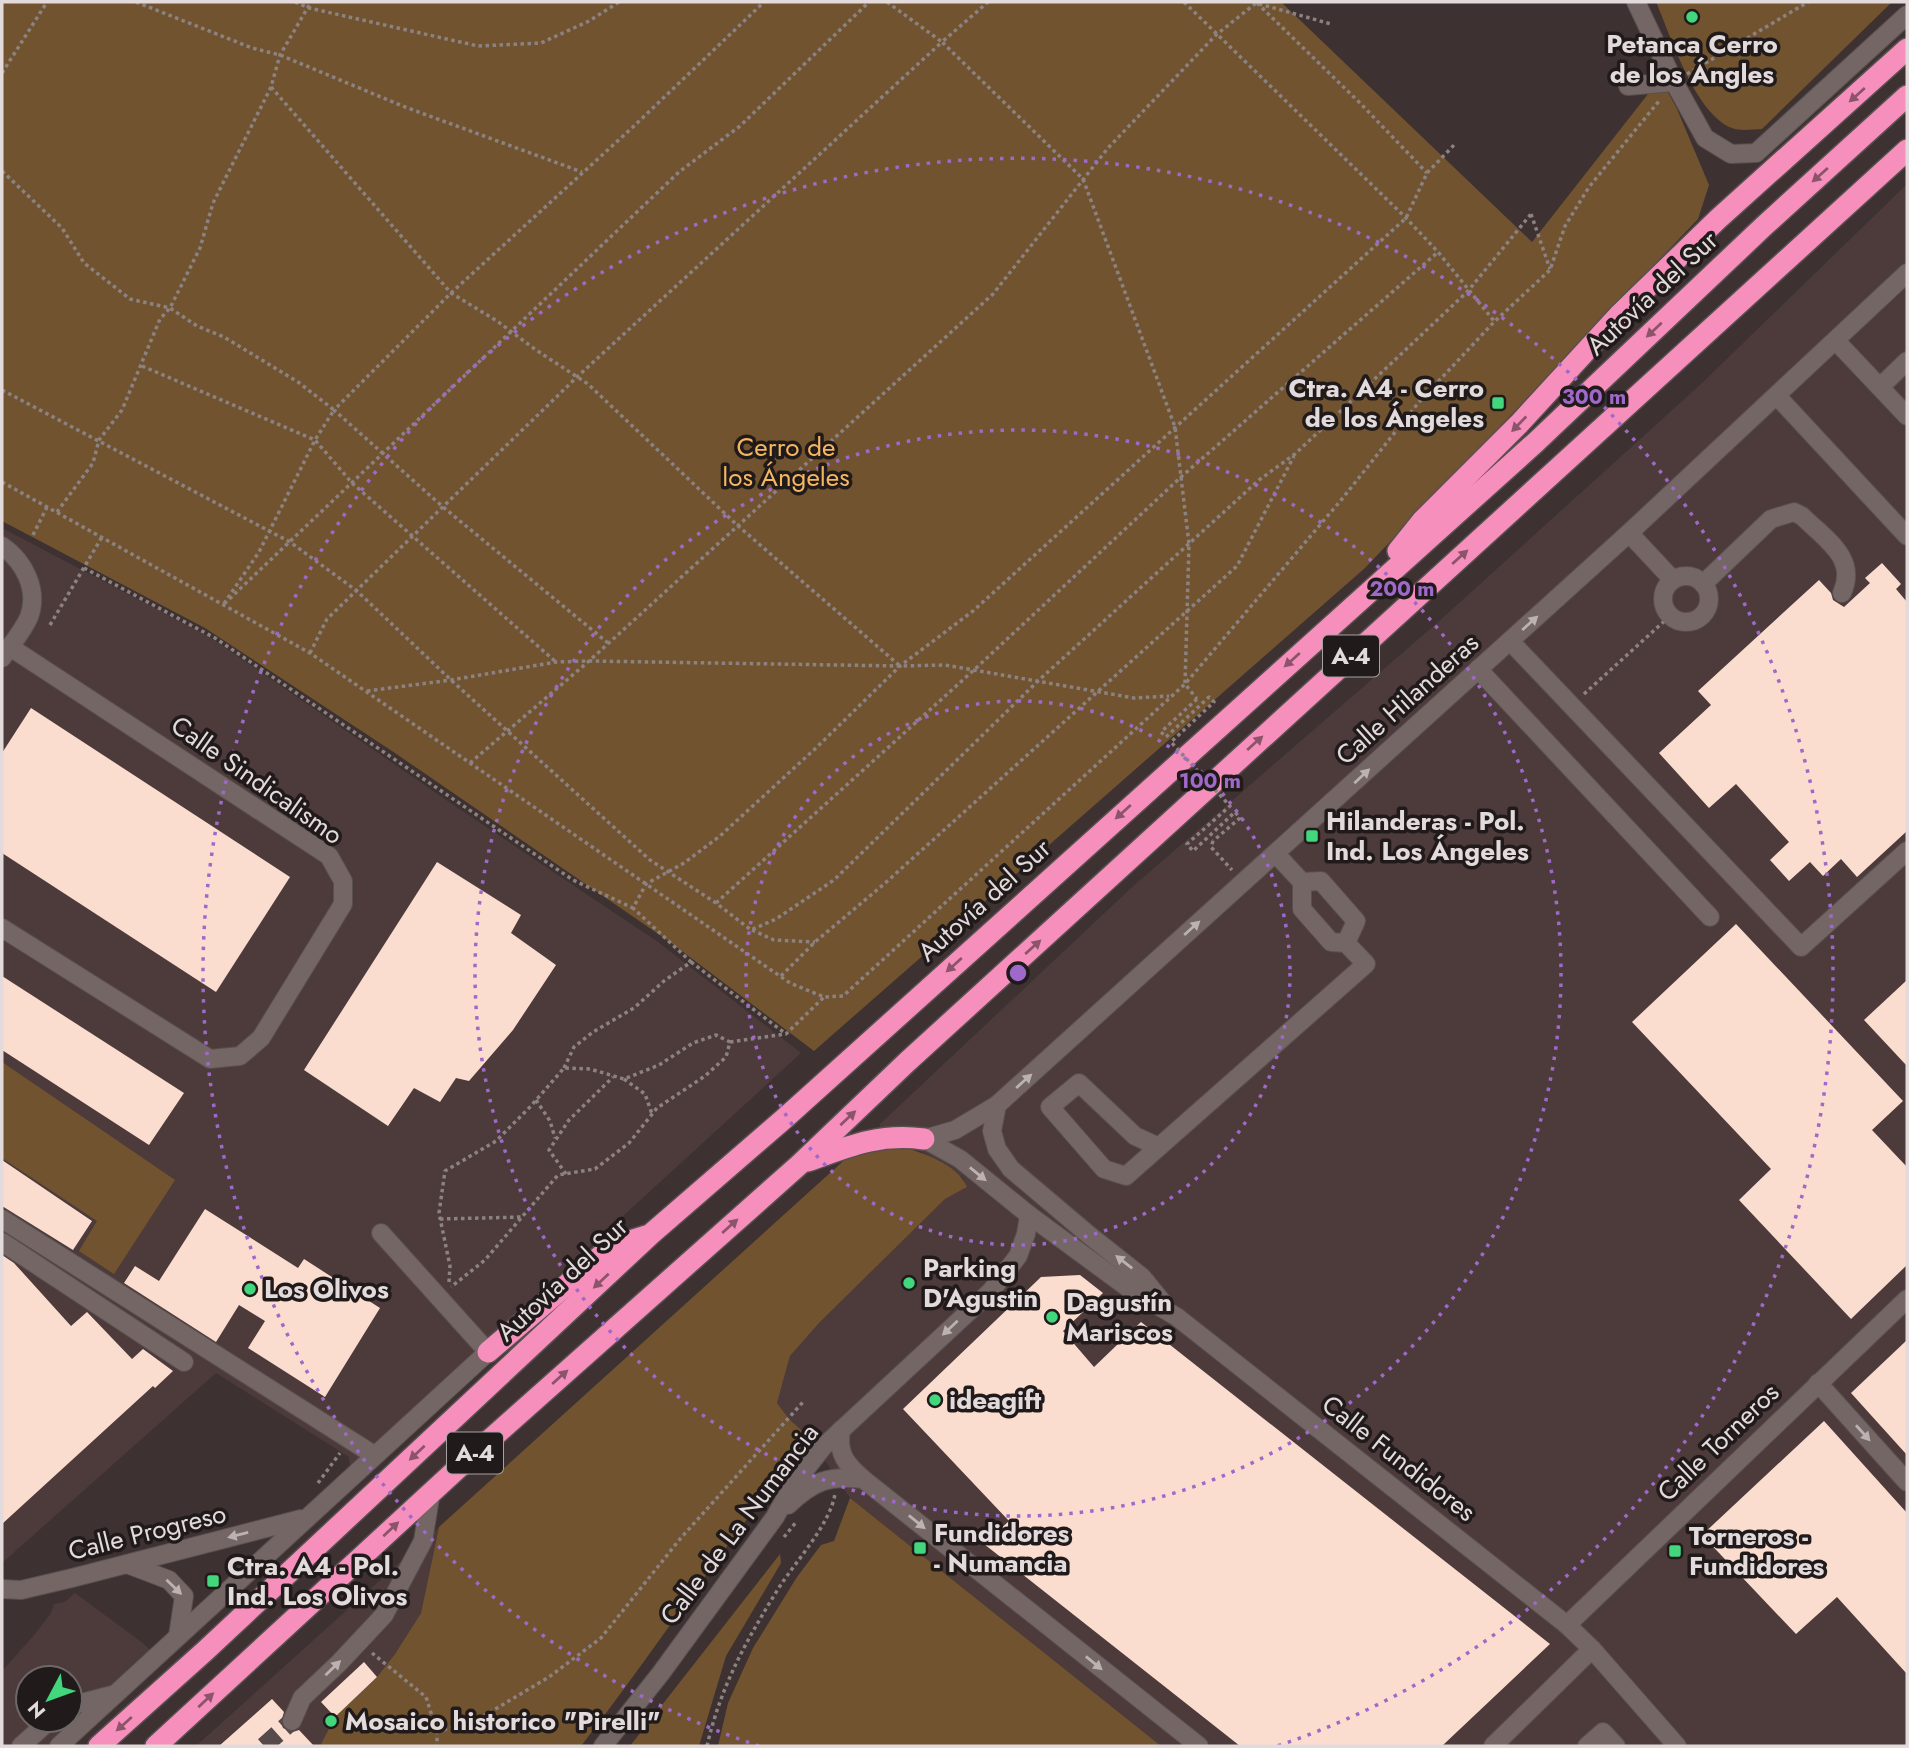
<svg xmlns="http://www.w3.org/2000/svg" width="1909" height="1748" viewBox="0 0 1909 1748" font-family="Jost,sans-serif">
<rect width="100%" height="100%" fill="#3d3131"/>
<g fill="#4d3b3b" fill-rule="evenodd">
<path d="M1907,184V1746H1161L850,1498L810,1438L789,1419L777,1403L790,1356L819,1323L945,1199L967,1187L963,1178L920,1151L877,1144L880,1124L1131,888L1437,623L1701,384Z"/>
<path d="M2,528L210,637L455,806L658,942L801,1053L350,1466L349,1457L216,1373L2,1563Z"/>
<path d="M439,1527L421,1613L395,1654L377,1677L335,1717L320,1746H196Z"/>
<path d="M75,1593L144,1644L153,1653L51,1746H2V1671L35,1634L51,1613L54,1604L65,1602ZM28,1678H70V1720H28Z"/>
</g>
<g fill="#71542f">
<path d="M2,2H1281L1532,242L1648,94L1664,85L1677,109L1709,185L1698,219L1365,568L814,1051L670,942L395,753L205,628L2,521Z"/>
<path d="M1656,2H1892L1762,129C1755,129 1743,131 1735,129C1696,118 1671,36 1656,2Z"/>
<path d="M2,1062L175,1180L114,1274L79,1251L97,1221L2,1158Z"/>
<path d="M899,1146C921,1152 958,1164 967,1187L945,1199L819,1323L790,1356L777,1403L789,1419L810,1438C729,1537 659,1645 581,1746H320L335,1717L377,1677L395,1654L421,1613L439,1527L851,1154Z"/>
<path d="M850,1498L1161,1746H718L728,1703L753,1648L797,1577L821,1545L834,1541Z"/>
<path d="M780,1554L781,1563L726,1656L699,1746H630Z"/>
</g>
<g fill="#fbddcf">
<path d="M1882,563L1901,584L1896,589L1907,602V831L1857,877L1841,859L1823,876L1810,862L1789,881L1770,860L1789,842L1736,784L1709,808L1659,753L1711,705L1698,691L1819,580L1831,593L1833,600L1844,607L1870,583L1865,578Z"/>
<path d="M31,708L290,877L216,992L2,853V753Z"/>
<path d="M437,862L521,915L511,933L556,965L513,1030L469,1081L456,1078L440,1102L414,1088L388,1126L304,1070Z"/>
<path d="M1736,924L1903,1101L1872,1130L1907,1167V1265L1851,1319L1739,1200L1771,1169L1632,1022Z"/>
<path d="M2,976L184,1093L149,1145L2,1050Z"/>
<path d="M1907,980V1066L1864,1020Z"/>
<path d="M2,1160L92,1221L73,1250L2,1206Z"/>
<path d="M205,1209L298,1268L304,1259L380,1308L325,1397L248,1348L265,1321L239,1305L216,1342L124,1283L135,1266L159,1281Z"/>
<path d="M2,1255L14,1263L71,1326L87,1312L132,1359L143,1349L173,1371L155,1388L153,1386L2,1524Z"/>
<path d="M1080,1275L1103,1293L1063,1331L1094,1367L1141,1322L1550,1644L1442,1746H1240L984,1544L1009,1521L903,1409L1041,1277Z"/>
<path d="M1907,1340V1455L1851,1393Z"/>
<path d="M1824,1421L1907,1513V1674L1837,1597L1796,1634L1702,1535Z"/>
<path d="M364,1662L377,1677L335,1717L321,1702Z"/>
<path d="M272,1699L284,1712L281,1722L283,1728L293,1732L299,1730L314,1746H219Z"/>
</g>
<g fill="none" stroke-linecap="round" stroke-linejoin="round">
<path stroke="#564a4a" stroke-width="18" stroke-dasharray="18 9" stroke-linecap="butt" d="M264,1746L292,1721"/>
<defs>
<g id="minor">
<path d="M1636,2L1674,82L1705,138L1731,154L1756,153L1907,15"/>
<path d="M1628,86L1674,82"/>
<path d="M1836,341L1907,416"/>
<path d="M1880,387L1907,361"/>
<path d="M1777,396L1907,536"/>
<path d="M1629,533L1673,580"/>
<path d="M2,546C24,561 39,590 29,617C23,631 10,646 2,658"/>
<circle cx="1686" cy="599" r="23"/>
<path d="M1703,584L1771,519L1794,512L1802,516C1825,539 1858,558 1842,593"/>
<path d="M1510,641L1801,947L1907,851"/>
<path d="M1478,669L1710,917"/>
<path d="M1302,882L1321,881L1356,921L1346,943"/>
<path d="M2,928L210,1059L240,1056L261,1038L343,904V881L329,856L10,647"/>
<path d="M997,1105L992,1131L997,1149L1011,1169L1089,1235L1142,1277L1164,1304"/>
<path d="M924,1139L955,1130L997,1105L1629,533L1907,273"/>
<path d="M924,1139L960,1159L1029,1215L1131,1290L1177,1317L1567,1625L1592,1649L1677,1746"/>
<path d="M1159,1147L1135,1136L1079,1083L1050,1107L1104,1169L1126,1176L1366,964L1346,943L1331,942L1302,909V882L1276,854"/>
<path d="M2,1219L374,1455"/>
<path d="M2,1242L184,1362"/>
<path d="M1818,1383L1907,1482"/>
<path d="M841,1430C837,1454 846,1464 863,1479L1199,1746"/>
<path d="M788,1505C813,1481 829,1475 863,1479"/>
<path d="M127,1564L169,1580L184,1596L178,1636"/>
<path d="M2,1589L21,1590L72,1578L301,1519"/>
<path d="M1567,1625L1907,1299"/>
<path d="M70,1706L112,1695"/>
<path d="M292,1721L302,1698L339,1663L384,1615L423,1541L431,1492"/>
<path d="M21,1746L50,1720"/>
<path d="M59,1746L488,1352L381,1233"/>
<path d="M603,1746L661,1673L775,1517L793,1485L823,1447L991,1291L1018,1256L1026,1234L1029,1215"/>
<path d="M1493,1746L1592,1649"/>
<path d="M1587,1746L1603,1732L1616,1746"/>
</g>
<g id="highway">
<path d="M1398,551L1422,521L1519,424L1619,315L1718,219L1907,49"/>
<path d="M808,1161C849,1146 879,1133 924,1139"/>
<path d="M488,1352L611,1247L646,1236"/>
<path d="M99,1746L205,1651L651,1234L785,1118L1536,442L1764,226L1907,96"/>
<path d="M156,1746L457,1469L799,1165L907,1062L1907,150"/>
</g>
</defs>
<use href="#minor" stroke="#594f4f" stroke-width="20"/>
<use href="#highway" stroke="#594f4f" stroke-width="24"/>
<g stroke="#8c8282" stroke-width="3.5" stroke-dasharray="3.5 3.5" stroke-linecap="butt">
<path d="M136,2L252,48L280,55L405,107L582,172"/>
<path d="M295,2L309,8L478,46L541,43L589,21L619,2"/>
<path d="M887,2L942,42L988,2"/>
<path d="M1184,2L1406,218L1438,252L1494,321"/>
<path d="M1257,3L1360,103L1427,173"/>
<path d="M2,73L47,2"/>
<path d="M1687,74L1808,2"/>
<path d="M271,87L451,293L497,321L536,350L588,384L737,525L900,666"/>
<path d="M2,171L62,228L84,263L130,299L170,308L197,326L224,337L298,382L334,410L315,440L259,552L223,605L679,172L740,126L869,2"/>
<path d="M1531,214L1550,269"/>
<path d="M142,366L315,440L352,483L556,662"/>
<path d="M2,390L290,542L357,591L451,680L650,860L716,903L751,930L776,919L834,880L1039,680L1259,480L1295,454L1468,291L1531,214"/>
<path d="M2,482L310,653L790,983L824,997L843,996L1185,684L1342,499L1419,402L1494,322L1550,270L1565,226L1589,187L1659,101"/>
<path d="M57,512L93,463L99,440L122,410L160,319L170,308L200,248L213,203L271,87L280,55L311,2"/>
<path d="M33,535L47,507"/>
<path d="M84,568L215,638L573,880L633,908"/>
<path d="M50,625L102,537"/>
<path d="M608,643L443,507L334,410L451,293L634,126L764,2"/>
<path d="M310,653L327,619L577,377L942,42L1083,179L1175,427L1189,544L1185,684L1197,699"/>
<path d="M367,691L451,680L556,662L589,661L900,666L945,665L1134,698L1169,696"/>
<path d="M1584,694L1670,616"/>
<path d="M470,763L589,661L993,294L1108,148L1216,35L1256,3L1331,24"/>
<path d="M1213,841L1211,847L1232,870"/>
<path d="M716,903L975,669L1181,477L1438,252"/>
<path d="M752,930L774,940L815,942"/>
<path d="M691,962L786,1034"/>
<path d="M781,976L815,942L883,885L1237,566L1294,456"/>
<path d="M730,1042L786,1034L824,997"/>
<path d="M564,1068L574,1047L593,1032L634,1008L664,981L691,962L633,908L646,884L684,863L720,836L817,747L900,666L973,611L1406,218L1427,173L1456,143"/>
<path d="M624,1079L645,1094L652,1114"/>
<path d="M536,1100L550,1121L555,1138"/>
<path d="M566,1174L549,1150L569,1120L613,1077"/>
<path d="M440,1219L522,1217"/>
<path d="M449,1282L450,1266L439,1213L445,1171L496,1141L530,1107L564,1068L590,1069L624,1079L659,1065L693,1043L716,1035L730,1042L726,1057L705,1076L657,1108L629,1143L595,1169L558,1175L485,1260L451,1287"/>
<path d="M318,1483L340,1453"/>
<path d="M784,1537L797,1521"/>
<path d="M372,1653L426,1697L437,1732V1746"/>
<path d="M437,1732L482,1717L549,1677L601,1638L680,1539L803,1402"/>
<path d="M707,1746C721,1685 747,1639 780,1586C797,1560 830,1524 835,1494"/>
</g>
<use href="#minor" stroke="#736665" stroke-width="18"/>
<use href="#highway" stroke="#f68fbc" stroke-width="21"/>
<path stroke="#8c8282" stroke-width="3.5" stroke-dasharray="3.5 3.5" stroke-linecap="butt" d="M1197,699L1161,732L1166,737L1209,697L1214,702L1171,742L1230,806L1187,844L1193,851L1235,812L1240,818L1213,841"/>
</g>
<defs><path id="oneway-solid" d="M-6-.8H1V-3.2L6.5 0L1 3.2V.8H-6Z" transform="scale(1.75)"/></defs>
<g fill="#8b546b">
<use href="#oneway-solid" transform="translate(1857 95) rotate(138)"/>
<use href="#oneway-solid" transform="translate(1820 175) rotate(138)"/>
<use href="#oneway-solid" transform="translate(1654 330) rotate(137)"/>
<use href="#oneway-solid" transform="translate(1519 424) rotate(134)"/>
<use href="#oneway-solid" transform="translate(1460 557) rotate(-42)"/>
<use href="#oneway-solid" transform="translate(1292 660) rotate(138)"/>
<use href="#oneway-solid" transform="translate(1255 743) rotate(-42)"/>
<use href="#oneway-solid" transform="translate(1123 812) rotate(138)"/>
<use href="#oneway-solid" transform="translate(1033 947) rotate(-42)"/>
<use href="#oneway-solid" transform="translate(954 965) rotate(138)"/>
<use href="#oneway-solid" transform="translate(848 1118) rotate(-43)"/>
<use href="#oneway-solid" transform="translate(730 1226) rotate(-42)"/>
<use href="#oneway-solid" transform="translate(601 1281) rotate(137)"/>
<use href="#oneway-solid" transform="translate(560 1377) rotate(-42)"/>
<use href="#oneway-solid" transform="translate(417 1453) rotate(137)"/>
<use href="#oneway-solid" transform="translate(391 1529) rotate(-43)"/>
<use href="#oneway-solid" transform="translate(206 1700) rotate(-43)"/>
<use href="#oneway-solid" transform="translate(124 1724) rotate(138)"/>
</g>
<g fill="#bcb2b2">
<use href="#oneway-solid" transform="translate(1530 623) rotate(-42)"/>
<use href="#oneway-solid" transform="translate(1362 776) rotate(-43)"/>
<use href="#oneway-solid" transform="translate(1192 928) rotate(-42)"/>
<use href="#oneway-solid" transform="translate(1024 1081) rotate(-42)"/>
<use href="#oneway-solid" transform="translate(978 1174) rotate(39)"/>
<use href="#oneway-solid" transform="translate(1124 1262) rotate(-142)"/>
<use href="#oneway-solid" transform="translate(950 1328) rotate(137)"/>
<use href="#oneway-solid" transform="translate(1863 1433) rotate(48)"/>
<use href="#oneway-solid" transform="translate(917 1522) rotate(39)"/>
<use href="#oneway-solid" transform="translate(238 1535) rotate(166)"/>
<use href="#oneway-solid" transform="translate(174 1587) rotate(44)"/>
<use href="#oneway-solid" transform="translate(1094 1663) rotate(39)"/>
<use href="#oneway-solid" transform="translate(333 1668) rotate(-44)"/>
</g>
<g fill="none" stroke="#9f69c9" stroke-width="3.5" stroke-dasharray="3.5 7">
<circle cx="1018" cy="973" r="272"/>
<circle cx="1018" cy="973" r="543"/>
<path d="M759 1746A815 815 0 1 1 1277 1746"/>
</g>
<g fill="#42d77c" stroke="#201a1a" stroke-width="2.5">
<circle cx="1692" cy="17" r="7"/>
<rect x="1491" y="396" width="14" height="14" rx="3.5"/>
<rect x="1305" y="829" width="14" height="14" rx="3.5"/>
<circle cx="909" cy="1283" r="7"/>
<circle cx="250" cy="1289" r="7"/>
<circle cx="1052" cy="1317" r="7"/>
<circle cx="935" cy="1400" r="7"/>
<rect x="913" y="1541" width="14" height="14" rx="3.5"/>
<rect x="1668" y="1544" width="14" height="14" rx="3.5"/>
<rect x="206" y="1574" width="14" height="14" rx="3.5"/>
<circle cx="331" cy="1721" r="7"/>
</g>
<g text-anchor="middle" stroke-width="7" stroke-linejoin="round" paint-order="stroke">
<g fill="#201a1a" stroke="#a8a1a1" stroke-width="2">
<rect x="1323" y="635.5" width="56" height="41" rx="5"/>
<rect x="447" y="1432.5" width="56" height="41" rx="5"/>
</g>
<g font-size="24" font-weight="bold" fill="#e3dbdb">
<text x="1351" y="664">A-4</text>
<text x="475" y="1461">A-4</text>
</g>
<g font-size="26" font-weight="bold" fill="#e3dbdb" stroke="#201a1a" text-anchor="start">
<text x="1692" y="53" text-anchor="middle">Petanca Cerro<tspan x="1692" dy="30">de los Ángles</tspan></text>
<text x="1484" y="397" text-anchor="end">Ctra. A4 - Cerro<tspan x="1484" dy="30">de los Ángeles</tspan></text>
<text x="1326" y="830">Hilanderas - Pol.<tspan x="1326" dy="30">Ind. Los Ángeles</tspan></text>
<text x="923" y="1277">Parking<tspan x="923" dy="30">D'Agustin</tspan></text>
<text x="264" y="1298">Los Olivos</text>
<text x="1066" y="1311">Dagustín<tspan x="1066" dy="30">Mariscos</tspan></text>
<text x="949" y="1409">ideagift</text>
<text x="934" y="1542">Fundidores<tspan x="934" dy="30">- Numancia</tspan></text>
<text x="1689" y="1545">Torneros -<tspan x="1689" dy="30">Fundidores</tspan></text>
<text x="227" y="1575">Ctra. A4 - Pol.<tspan x="227" dy="30">Ind. Los Olivos</tspan></text>
<text x="345" y="1730">Mosaico historico "Pirelli"</text>
</g>
<g font-size="26" fill="#e3dbdb" stroke="#201a1a">
<text transform="translate(1652 293) rotate(-43)" y="9">Autovía del Sur</text>
<text transform="translate(1407 699) rotate(-42)" y="9">Calle Hilanderas</text>
<text transform="translate(257 780) rotate(35)" y="9">Calle Sindicalismo</text>
<text transform="translate(984 900) rotate(-42)" y="9">Autovía del Sur</text>
<text transform="translate(562 1279) rotate(-43)" y="9">Autovía del Sur</text>
<text transform="translate(1718 1442) rotate(-44)" y="9">Calle Torneros</text>
<text transform="translate(1399 1458) rotate(38)" y="9">Calle Fundidores</text>
<text transform="translate(739 1524) rotate(-53)" y="9">Calle de La Numancia</text>
<text transform="translate(147 1532) rotate(-14)" y="9">Calle Progreso</text>
</g>
<g font-size="26" fill="#f6b660" stroke="#201a1a">
<text x="786" y="456">Cerro de<tspan x="786" dy="30">los Ángeles</tspan></text>
</g>
</g>
<circle cx="1018" cy="973" r="10" fill="#9f69c9" stroke="#201a1a" stroke-width="3.5"/>
<g font-size="21" text-anchor="middle" font-weight="bold" fill="#9f69c9" stroke="#201a1a" stroke-width="7" stroke-linejoin="round" paint-order="stroke">
<text x="1594" y="404">300 m</text>
<text x="1402" y="596">200 m</text>
<text x="1210" y="788">100 m</text>
</g>
<rect width="1909" height="1748" fill="none" stroke="#e3dbdb" stroke-width="7"/>
<g transform="translate(49 1699) rotate(229)"><circle r="33" fill="#201a1a" stroke="#6e6767" stroke-width="2"/>
<path d="M0-5L12 26L0 18L-12 26Z" fill="#42d77c"/>
<text y="-10" font-size="19" font-weight="bold" text-anchor="middle" fill="#e3dbdb">N</text>
</g>
</svg>
